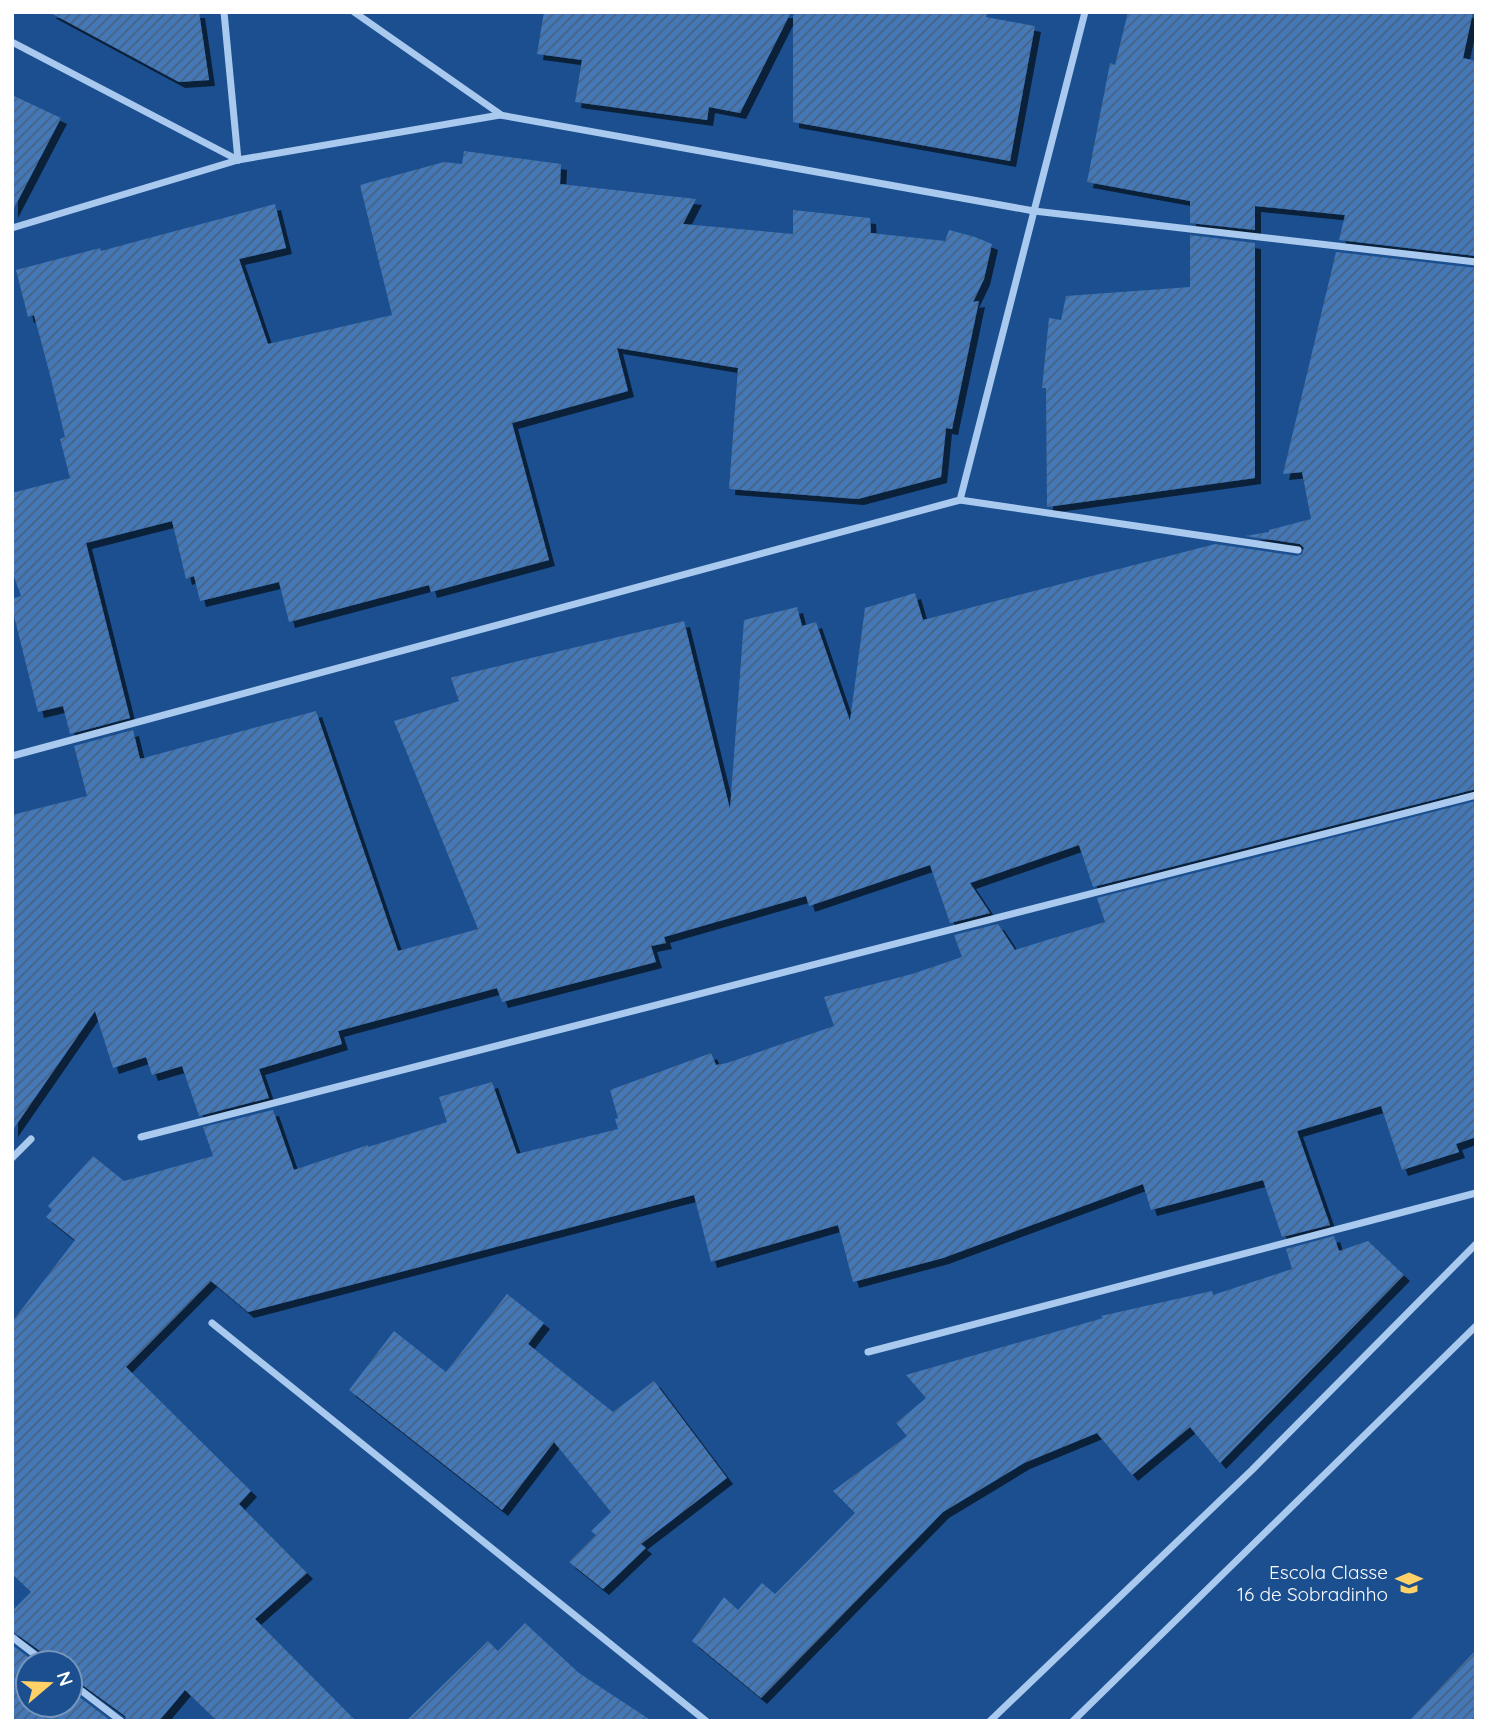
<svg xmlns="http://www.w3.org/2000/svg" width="1488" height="1733" viewBox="0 0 1488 1733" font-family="Quicksand,sans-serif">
<defs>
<pattern id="building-hatch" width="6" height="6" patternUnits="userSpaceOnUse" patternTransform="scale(1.75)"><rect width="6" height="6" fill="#4478b7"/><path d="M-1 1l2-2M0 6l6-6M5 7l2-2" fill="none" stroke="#486282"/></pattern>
<filter id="shadow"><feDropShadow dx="6" dy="6" stdDeviation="0" flood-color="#0009"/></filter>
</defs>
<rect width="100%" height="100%" fill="#1b4f8f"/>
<g fill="url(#building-hatch)" filter="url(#shadow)">
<path d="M49,12H199L209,80L179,82Z"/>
<path d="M544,12H791L740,113L709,107L707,120L575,102L582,60L537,54Z"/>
<path d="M793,12H987L986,17L1035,26L1010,161L793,122Z"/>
<path d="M1128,12H1473L1463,58L1476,61V256L1339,240L1345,215L1255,206V230L1190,223V201L1087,182L1110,63L1115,65Z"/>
<path d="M12,95L61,118L12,212Z"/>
<path d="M464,151L561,164L560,184L696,199L683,224L793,234V210L870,218L871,233L945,241L949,230L975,237L992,244L984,279L973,302L979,301L952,429L946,428L941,477L858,499L729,489L738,368L617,348L628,391L512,423L549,560L431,592L429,585L289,622L279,582L200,601L194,576L186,579L172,521L86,543L130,718L70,734L63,706L38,712L12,608V599L21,596L12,571V493L70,478L60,439L65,437L50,375L34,315L28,317L16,270L100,248L101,251L275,204L286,248L239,259L268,344L392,315L360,185L444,162L462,164Z"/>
<path d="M1190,235L1255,243V478L1047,507L1046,388H1042L1049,318L1061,320L1066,296L1190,287Z"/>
<path d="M1336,252L1476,268V789L1093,887L1079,845L970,883L990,913L950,923L930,865L809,906L806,896L664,937L666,943L651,946L656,962L502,1002L497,988L338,1031L342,1044L259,1069L269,1098L199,1116L182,1066L152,1075L146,1057L113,1068L95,1011L12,1131V815L87,796L74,746L133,730L140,759L316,711L398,951L478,929L394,721L459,701L451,678L453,677L684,621L730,809L744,620L797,607L802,626L816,622L850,721L865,608L915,593L923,620L1215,544L1297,556L1302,554L1304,548L1300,544L1245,536L1269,532V530L1311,519L1302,472L1283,474Z"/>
<path d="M1476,801V1137L1456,1144L1459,1152L1402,1170L1381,1106L1297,1131L1330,1225L1282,1237L1263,1180L1151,1210L1143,1184L943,1258L853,1282L838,1225L711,1262L694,1195L248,1312L211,1281L126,1367L251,1491L239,1504L307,1573L255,1619L356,1721H217L185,1690L159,1721H127L125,1716L70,1676V1663H52L50,1658L12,1631V1611L31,1592L12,1574V1322L75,1240L46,1217L52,1210L48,1206L93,1156L124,1181L213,1156L203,1127L273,1110L294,1170L368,1145V1147L447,1122L439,1097L492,1082L517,1154L618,1129L615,1119L618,1118L610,1090L711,1053L716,1065L727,1063L834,1026L824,997L912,974L962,957L954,935L998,924L1015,950L1105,922L1097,898Z"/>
<path d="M1334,1236L1339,1251L1368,1241L1404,1275L1220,1463L1190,1427L1132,1475L1097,1433L1024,1463L943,1512L761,1698L692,1641L724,1597L738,1610L762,1583L775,1594L855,1513L833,1491L907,1436L896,1423L926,1398L906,1375L1103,1318L1101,1316L1212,1291L1213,1295L1292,1269L1286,1249Z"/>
<path d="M507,1294L544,1323L528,1344L613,1412L654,1381L727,1478L641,1544L646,1548L603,1589L569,1562L596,1535L591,1531L611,1512L554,1442L502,1510L349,1390L394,1331L446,1372Z"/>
<path d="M525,1623L579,1673L652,1721H406L488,1641L498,1651Z"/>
<path d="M12,1645L36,1663H28V1705H70V1690L111,1721H12Z"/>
<path d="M1476,1650V1721H1409Z"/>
</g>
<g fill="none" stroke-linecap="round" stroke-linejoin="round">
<g stroke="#a9c9ee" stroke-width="7">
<path d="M224,12L238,160"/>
<path d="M354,12L500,114"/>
<path d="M12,42L238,160"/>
<path d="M12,228L238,160L500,115L1034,211L1476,262"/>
<path d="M960,500L1085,12"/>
<path d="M12,756L960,500L1298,550"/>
<path d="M141,1137L1476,795"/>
<path d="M12,1158L31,1139"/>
<path d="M212,1323L706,1721"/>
<path d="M868,1352L1476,1193"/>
<path d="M12,1637L46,1663"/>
<path d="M70,1682L121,1721"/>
<path d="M990,1721L1252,1470L1476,1244"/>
<path d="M1073,1721L1476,1326"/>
</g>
</g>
<defs>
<symbol id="school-bare" viewBox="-9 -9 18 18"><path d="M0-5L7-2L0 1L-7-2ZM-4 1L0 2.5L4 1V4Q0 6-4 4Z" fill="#ffd166" stroke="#1b4f8f" stroke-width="2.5" paint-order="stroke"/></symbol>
</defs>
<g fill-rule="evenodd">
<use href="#school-bare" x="1390" y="1564" width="38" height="38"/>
</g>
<g text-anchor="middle" stroke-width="5" stroke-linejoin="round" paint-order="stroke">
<g font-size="19" fill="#fff" stroke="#1b4f8f" text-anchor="end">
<text x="1388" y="1579">Escola Classe<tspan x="1388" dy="22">16 de Sobradinho</tspan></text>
</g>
</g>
<rect width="1488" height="1733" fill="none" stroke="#ffffff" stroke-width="28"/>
<g transform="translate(49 1684) rotate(71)"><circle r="33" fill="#1b4f8f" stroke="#7695bc" stroke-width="2"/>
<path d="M0-5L12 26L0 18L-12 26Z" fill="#ffd166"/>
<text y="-10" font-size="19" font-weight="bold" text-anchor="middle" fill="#ffffff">N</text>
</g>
</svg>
